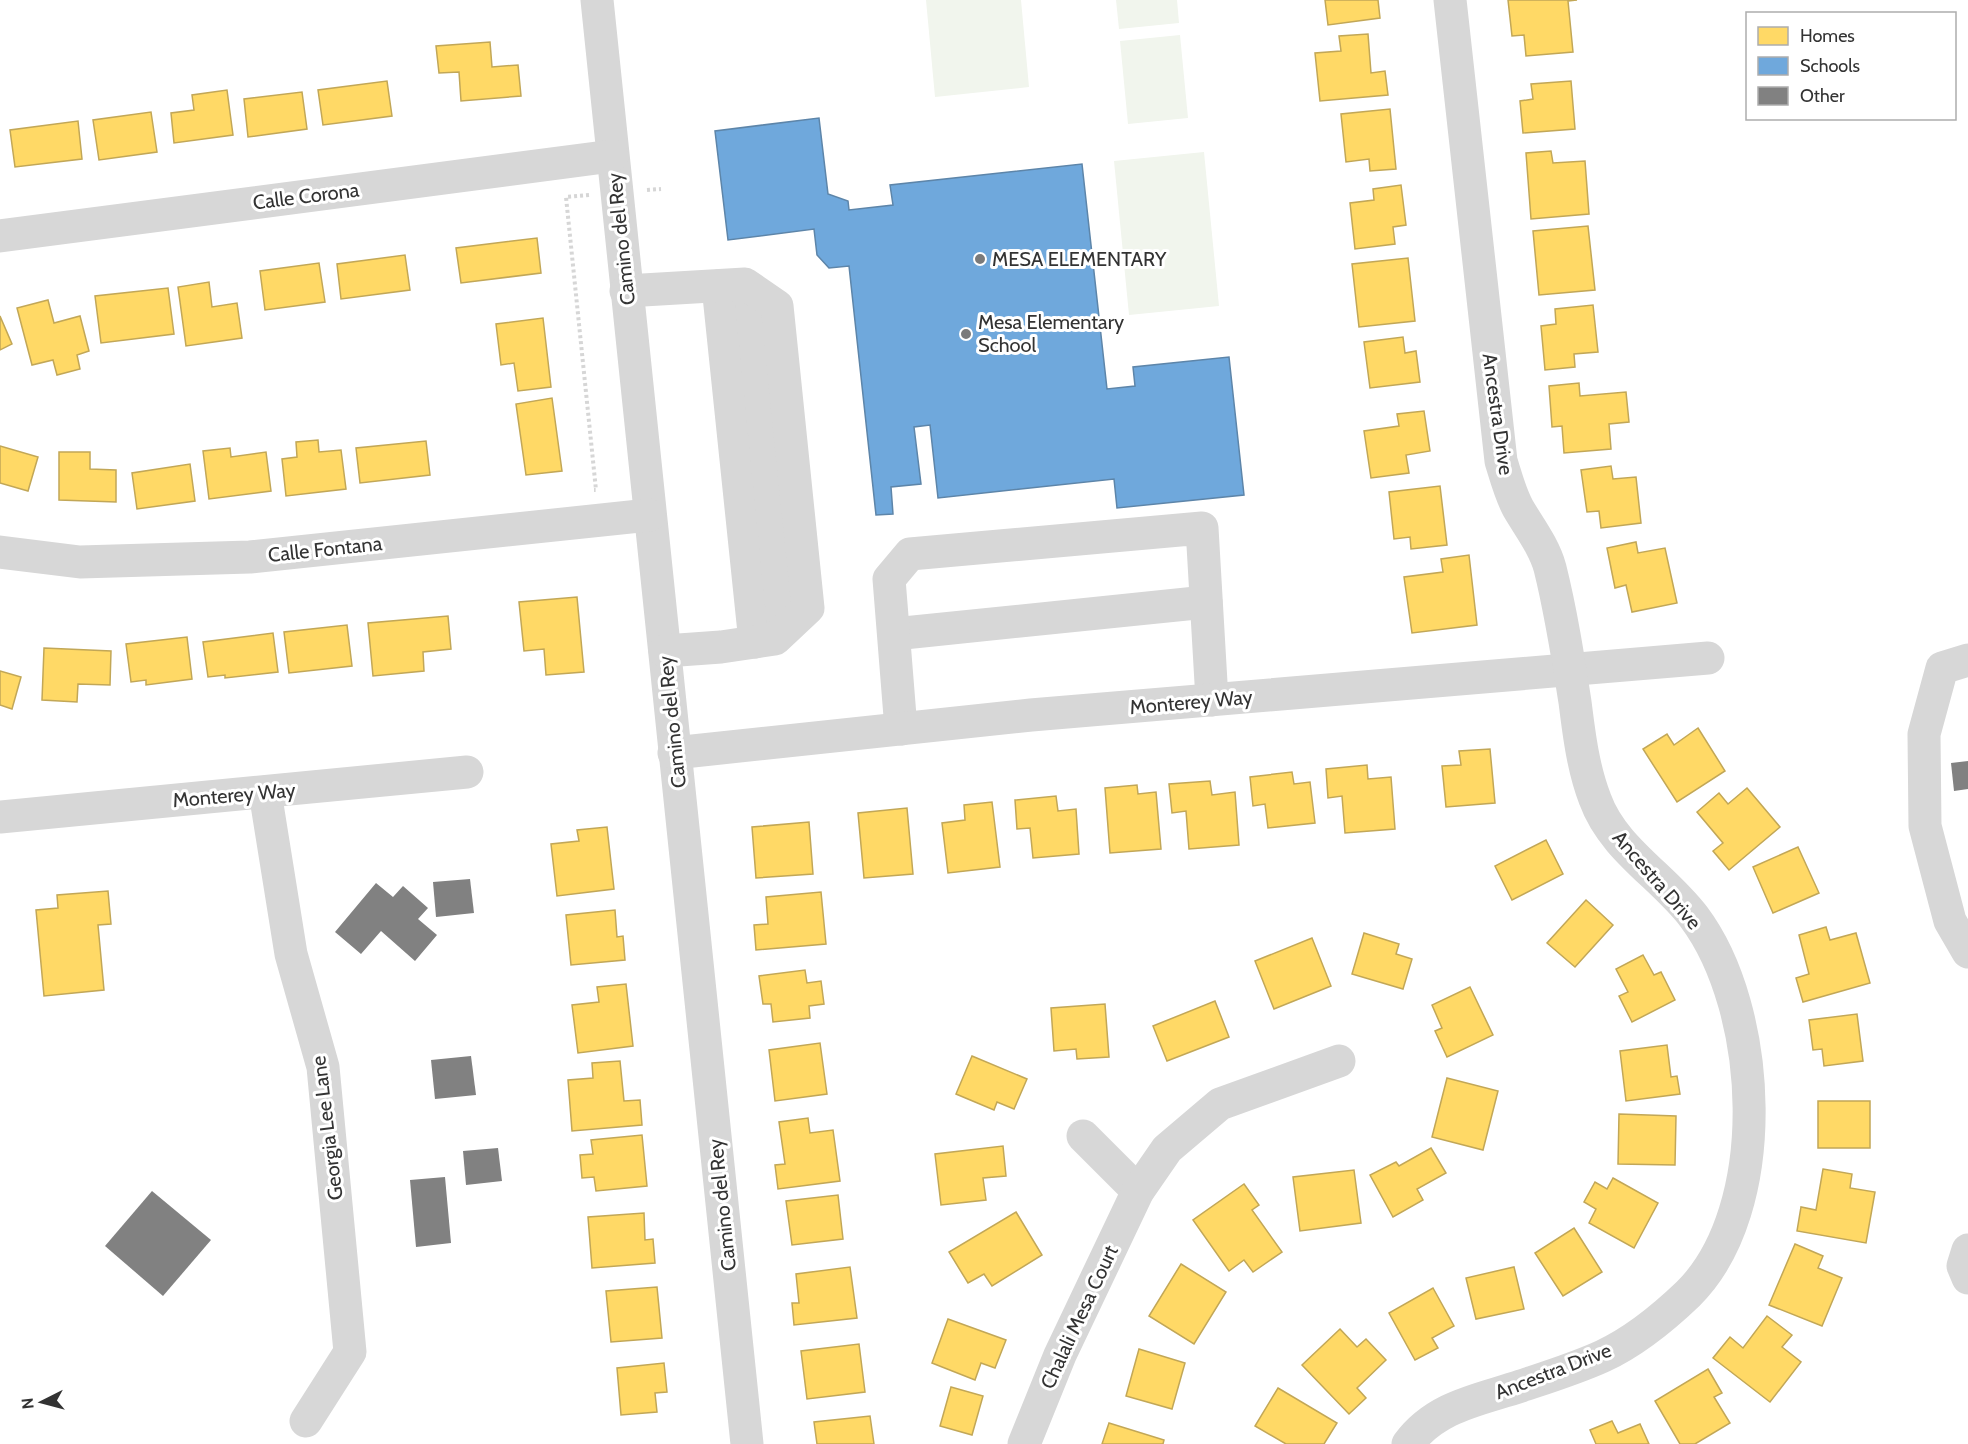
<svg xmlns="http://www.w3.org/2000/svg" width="1968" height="1444" viewBox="0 0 1968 1444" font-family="Cabin,sans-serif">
<rect width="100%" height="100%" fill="#fff"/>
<g fill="#f1f5ed">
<path d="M926,0H1021L1029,87L935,97Z"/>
<path d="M1116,0H1177L1179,23L1119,29Z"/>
<path d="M1180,35L1188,118L1128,124L1120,41Z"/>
<path d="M1204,152L1219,306L1129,315L1114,161Z"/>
</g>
<g fill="#ffd966" stroke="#c2a757" stroke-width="1.5">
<path d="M1325,0H1378L1380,18L1328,25Z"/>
<path d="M1508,0H1577L1568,1L1573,52L1526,56L1524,35L1512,36Z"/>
<path d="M1368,34L1371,73L1385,71L1388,95L1320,101L1315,53L1341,51L1339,36Z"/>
<path d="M490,42L492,67L518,65L521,96L461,101L459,72L439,73L436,46Z"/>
<path d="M387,81L392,116L323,125L318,90Z"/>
<path d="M1571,81L1575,129L1523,133L1520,101L1533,99L1531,84Z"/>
<path d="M227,90L233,135L174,143L171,113L194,110L192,95Z"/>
<path d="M302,92L307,129L248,137L244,99Z"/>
<path d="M1390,109L1396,169L1370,171L1369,159L1346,162L1341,114Z"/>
<path d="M151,112L157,152L99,160L93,120Z"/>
<path d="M78,121L82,159L15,167L10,130Z"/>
<path d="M1551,151L1553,163L1585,161L1589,214L1531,219L1526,153Z"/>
<path d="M1401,185L1406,225L1393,227L1395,244L1355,249L1350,203L1374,200L1373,189Z"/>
<path d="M1588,226L1595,290L1539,295L1533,231Z"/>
<path d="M537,238L541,273L461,283L456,248Z"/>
<path d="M405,255L410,290L341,299L337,264Z"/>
<path d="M1408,258L1415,321L1359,327L1352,264Z"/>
<path d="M319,263L325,302L265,310L260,271Z"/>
<path d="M209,282L212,307L237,303L242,338L186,346L178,287Z"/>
<path d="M168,288L174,334L101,343L95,296Z"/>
<path d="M48,300L54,323L80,316L89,351L77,355L80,369L57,375L53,360L32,365L17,308Z"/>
<path d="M1593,305L1598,352L1574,354L1575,367L1545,370L1541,326L1556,324L1555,309Z"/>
<path d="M0,316L12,344L0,350Z"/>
<path d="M543,318L551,387L518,391L514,363L501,365L496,324Z"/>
<path d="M1403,337L1405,353L1416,351L1420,382L1370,388L1364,342Z"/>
<path d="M1579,383L1580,396L1626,392L1629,422L1609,424L1611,449L1564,453L1562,426L1552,427L1549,386Z"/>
<path d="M552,398L562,471L526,475L516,404Z"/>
<path d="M1424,411L1430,451L1406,455L1409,473L1371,478L1364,431L1399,426L1397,414Z"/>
<path d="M318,440L319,452L341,450L346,489L286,496L282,459L297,457L296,442Z"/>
<path d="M426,441L430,475L360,483L356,448Z"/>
<path d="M0,446L38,457L28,491L0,483Z"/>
<path d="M230,448L231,457L266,452L271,491L209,499L203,451Z"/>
<path d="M59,452H90V469L116,470V502L59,500Z"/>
<path d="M190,464L195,501L137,509L132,473Z"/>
<path d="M1611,466L1613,479L1636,477L1641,523L1601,528L1599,511L1587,512L1581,470Z"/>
<path d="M1440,486L1447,545L1411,549L1410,537L1394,539L1389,492Z"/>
<path d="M1636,542L1638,553L1665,548L1677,603L1632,612L1626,585L1615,588L1607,548Z"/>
<path d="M1469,555L1477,625L1412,633L1404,577L1443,572L1441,559Z"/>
<path d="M577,597L584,672L546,675L544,649L524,651L519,602Z"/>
<path d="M448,616L451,649L423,652L424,671L373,676L368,623Z"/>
<path d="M347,625L352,666L289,673L284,632Z"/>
<path d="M273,633L278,672L225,678V675L208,677L203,642Z"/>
<path d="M187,637L192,679L146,685V680L131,682L126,644Z"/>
<path d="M44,648L111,651L110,685L78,684L77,702L42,700Z"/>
<path d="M0,671L21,677L12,709L0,705Z"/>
<path d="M1698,728L1725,771L1677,802L1643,749L1667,734L1674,745Z"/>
<path d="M1490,749L1495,803L1446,807L1442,766L1461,765L1459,751Z"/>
<path d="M1367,765L1368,779L1391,777L1395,829L1345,833L1342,796L1328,798L1326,769Z"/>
<path d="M1292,772L1294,784L1310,782L1315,823L1268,828L1265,804L1253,806L1250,777Z"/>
<path d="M1210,781L1212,795L1235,792L1239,845L1189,849L1186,811L1172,813L1169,784Z"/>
<path d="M1137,785L1138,794L1156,792L1161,849L1110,853L1105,788Z"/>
<path d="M1747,788L1780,827L1729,870L1713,851L1723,843L1697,812L1719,793L1728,804Z"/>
<path d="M1056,796L1058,811L1076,809L1079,854L1033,858L1030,828L1017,829L1015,800Z"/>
<path d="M992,802L1000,867L948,873L942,823L965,820L964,805Z"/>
<path d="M907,808L913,874L864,878L858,813Z"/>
<path d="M809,822L813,874L756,878L752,827Z"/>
<path d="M607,827L614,889L557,896L551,844L579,841L577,830Z"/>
<path d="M1546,840L1563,874L1512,900L1495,866Z"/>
<path d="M1798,847L1819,893L1773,913L1753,867Z"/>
<path d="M108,891L111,924L98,925L104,990L44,996L36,910L58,908L57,895Z"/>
<path d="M821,892L826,944L756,950L754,925L768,924L766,897Z"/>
<path d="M1586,900L1613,925L1575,967L1547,943Z"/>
<path d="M615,910L617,937L623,936L625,960L571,965L566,915Z"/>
<path d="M1826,927L1830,940L1856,933L1870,983L1803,1002L1796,978L1809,974L1799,935Z"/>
<path d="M1364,933L1399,944L1396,954L1412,959L1403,989L1352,974Z"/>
<path d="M1312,938L1331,986L1274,1009L1255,961Z"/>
<path d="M1643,955L1654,975L1661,972L1675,1000L1632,1022L1619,996L1628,992L1616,969Z"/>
<path d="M805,970L807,983L821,981L824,1004L809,1006L810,1018L773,1022L771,1004H763L759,976Z"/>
<path d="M626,984L633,1046L578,1053L572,1005L599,1002L597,987Z"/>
<path d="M1470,987L1493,1035L1447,1057L1435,1031L1442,1028L1432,1005Z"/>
<path d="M1215,1001L1229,1037L1167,1061L1153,1026Z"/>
<path d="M1105,1004L1109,1057L1077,1059L1076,1049L1054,1051L1051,1008Z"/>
<path d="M1857,1014L1863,1061L1824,1066L1822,1049L1813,1050L1809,1020Z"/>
<path d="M820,1043L827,1094L775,1101L769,1050Z"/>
<path d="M1667,1045L1671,1077L1677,1076L1680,1094L1626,1101L1620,1051Z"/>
<path d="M972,1056L1027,1079L1014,1109L997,1102L994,1110L956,1094Z"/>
<path d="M620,1061L624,1101L640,1100L642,1125L572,1131L568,1080L593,1078L592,1063Z"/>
<path d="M1447,1078L1498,1091L1483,1150L1432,1137Z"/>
<rect x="1818" y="1101" width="52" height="47"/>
<path d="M1619,1114L1676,1116L1675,1165L1618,1164Z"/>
<path d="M808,1118L810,1133L833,1130L840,1181L778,1189L775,1165L785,1164L779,1122Z"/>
<path d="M642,1135L647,1186L596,1191L594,1177L582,1178L580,1155L593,1154L591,1140Z"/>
<path d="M1003,1146L1006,1176L983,1178L986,1200L941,1205L935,1154Z"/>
<path d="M1431,1148L1446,1173L1417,1189L1423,1200L1393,1217L1370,1175L1396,1162L1399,1166Z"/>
<path d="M1823,1169L1852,1174L1850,1188L1875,1192L1866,1243L1797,1231L1801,1207L1816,1210Z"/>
<path d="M1354,1170L1361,1223L1300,1231L1293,1177Z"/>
<path d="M1613,1178L1658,1203L1634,1248L1589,1223L1596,1209L1584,1202L1595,1182L1607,1189Z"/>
<path d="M1244,1184L1259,1205L1252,1210L1282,1252L1253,1272L1244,1260L1229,1271L1193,1220Z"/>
<path d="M838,1195L843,1239L792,1245L786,1201Z"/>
<path d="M1016,1212L1042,1255L992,1286L984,1274L968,1283L949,1252Z"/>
<path d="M644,1213L645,1240L653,1239L655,1263L592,1268L588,1217Z"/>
<path d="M1574,1228L1602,1272L1563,1296L1535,1253Z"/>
<path d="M1795,1244L1823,1256L1818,1268L1842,1278L1822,1326L1769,1305Z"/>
<path d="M1181,1264L1226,1292L1194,1344L1149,1316Z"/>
<path d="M850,1267L857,1318L794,1325L792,1303H799L796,1274Z"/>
<path d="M1514,1267L1524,1309L1476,1319L1466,1278Z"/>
<path d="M657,1287L662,1338L611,1342L606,1291Z"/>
<path d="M1433,1288L1454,1326L1432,1338L1438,1348L1415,1360L1389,1313Z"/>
<path d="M1767,1316L1792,1335L1782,1347L1801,1362L1770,1402L1713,1358L1730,1337L1743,1348Z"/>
<path d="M948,1319L1006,1340L995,1368L981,1363L975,1380L932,1363Z"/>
<path d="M1340,1329L1357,1347L1366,1339L1386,1360L1357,1388L1366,1398L1349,1414L1302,1365Z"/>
<path d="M859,1344L865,1392L807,1399L801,1351Z"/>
<path d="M1139,1349L1185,1363L1172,1409L1126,1396Z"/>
<path d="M664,1363L667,1392L655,1393L657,1412L621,1415L617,1368Z"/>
<path d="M1708,1369L1722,1393L1714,1397L1730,1423L1695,1444H1680L1655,1401Z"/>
<path d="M951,1387L983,1396L972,1435L940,1426Z"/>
<path d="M1278,1388L1337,1423L1324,1444H1286L1255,1426Z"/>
<path d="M870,1416L874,1444H817L814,1422Z"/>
<path d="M1612,1421L1618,1433L1640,1424L1649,1444H1596L1590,1430Z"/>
<path d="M1109,1423L1164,1440L1163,1444H1102Z"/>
</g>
<path fill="#6fa8dc" stroke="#5d85a9" stroke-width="1.5" d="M819,118L828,194L848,201L849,210L893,205L890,185L1082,164L1107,389L1135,386L1133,367L1229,357L1244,495L1117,508L1114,479L938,498L930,425L914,427L921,484L891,487L893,514L876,515L849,266L829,268L817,255L814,229L728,240L715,131Z"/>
<g fill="#818181">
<path d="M1968,761V789L1954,791L1951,763Z"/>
<path d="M470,879L474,913L436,917L433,882Z"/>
<path d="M376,883L393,897L403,886L428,908L418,919L437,935L415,961L381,931L361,954L335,932Z"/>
<path d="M471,1056L476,1095L435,1099L431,1060Z"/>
<path d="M498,1148L502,1181L466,1185L463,1151Z"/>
<path d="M445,1177L451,1243L416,1247L410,1180Z"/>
<path d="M152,1191L211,1240L163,1296L105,1246Z"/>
</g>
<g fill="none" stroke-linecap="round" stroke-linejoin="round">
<g stroke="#d6d6d6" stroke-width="4" stroke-dasharray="3 3" stroke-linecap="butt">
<path d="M647,190L661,189"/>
<path d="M589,195L566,197L596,490H594"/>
</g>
<g stroke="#d7d7d7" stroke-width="33">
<path d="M597,0L747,1444"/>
<path d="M0,236L612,156"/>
<path d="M718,286L755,642"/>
<path d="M750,288L784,630"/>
<path d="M626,291L745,284L777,306L808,608L775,639L721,647L665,651"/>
<path d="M0,552L80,562L250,557L649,515"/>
<path d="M894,634L1206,602"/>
<path d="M1968,660L1942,668L1924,734L1925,826L1950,921L1968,952"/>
<path d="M901,729L889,579L910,554L1202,528L1212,700"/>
<path d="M674,753L1031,715L1708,658"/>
<path d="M265,792L291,954L323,1067L350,1352L306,1421"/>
<path d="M0,817L467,772"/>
<path d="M1083,1136L1138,1191"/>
<path d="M1968,1250L1963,1266L1968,1278"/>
<path d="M1024,1444L1060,1355L1138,1191L1167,1149L1220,1104L1339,1061"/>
<path d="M1408,1444C1436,1406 1479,1400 1521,1386C1548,1377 1577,1368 1603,1356C1633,1342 1664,1317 1688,1294C1774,1209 1763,1009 1694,917C1663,876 1613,849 1595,799C1583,768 1579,734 1575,702C1568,657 1561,612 1550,568C1544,546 1529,527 1518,508C1510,493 1506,477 1501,461L1450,0"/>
</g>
</g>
<g fill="#7a7a7a" stroke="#fff" stroke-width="2">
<circle cx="980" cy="259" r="6"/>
<circle cx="966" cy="334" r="6"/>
</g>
<g text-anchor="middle" stroke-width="6" stroke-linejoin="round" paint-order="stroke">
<g font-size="20" fill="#333" stroke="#fff">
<text transform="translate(306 196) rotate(-7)" y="7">Calle Corona</text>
<text transform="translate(621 239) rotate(-96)" y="7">Camino del Rey</text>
<text transform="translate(1498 414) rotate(82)" y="7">Ancestra Drive</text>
<text transform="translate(325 549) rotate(-6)" y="7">Calle Fontana</text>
<text transform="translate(1191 702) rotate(-5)" y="7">Monterey Way</text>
<text transform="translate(672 722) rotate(-96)" y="7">Camino del Rey</text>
<text transform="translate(234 795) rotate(-5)" y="7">Monterey Way</text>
<text transform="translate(1657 880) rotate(49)" y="7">Ancestra Drive</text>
<text transform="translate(327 1128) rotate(-97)" y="7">Georgia Lee Lane</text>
<text transform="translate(722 1205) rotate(-96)" y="7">Camino del Rey</text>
<text transform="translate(1079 1317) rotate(-65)" y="7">Chalali Mesa Court</text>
<text transform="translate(1553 1371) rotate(-21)" y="7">Ancestra Drive</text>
</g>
<g font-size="20" fill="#333" stroke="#fff" text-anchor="start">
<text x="992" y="266">MESA ELEMENTARY</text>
<text x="978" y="329">Mesa Elementary<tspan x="978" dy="23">School</tspan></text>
</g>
</g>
<rect x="1746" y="12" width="210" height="108" fill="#ffffff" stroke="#adadad" stroke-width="1.5"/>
<rect x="1758" y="27" width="30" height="18" fill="#ffd966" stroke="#adadad" stroke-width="1.5"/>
<text x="1800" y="42" font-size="18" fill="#333333">Homes</text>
<rect x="1758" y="57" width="30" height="18" fill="#6fa8dc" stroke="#adadad" stroke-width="1.5"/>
<text x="1800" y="72" font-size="18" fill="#333333">Schools</text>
<rect x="1758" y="87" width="30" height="18" fill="#818181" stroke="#adadad" stroke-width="1.5"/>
<text x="1800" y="102" font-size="18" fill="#333333">Other</text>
<g transform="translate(42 1402) rotate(264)" stroke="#ffffff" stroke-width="4.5" paint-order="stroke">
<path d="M0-4.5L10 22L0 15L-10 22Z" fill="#333333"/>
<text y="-9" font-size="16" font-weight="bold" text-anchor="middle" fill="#333333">N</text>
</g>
</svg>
